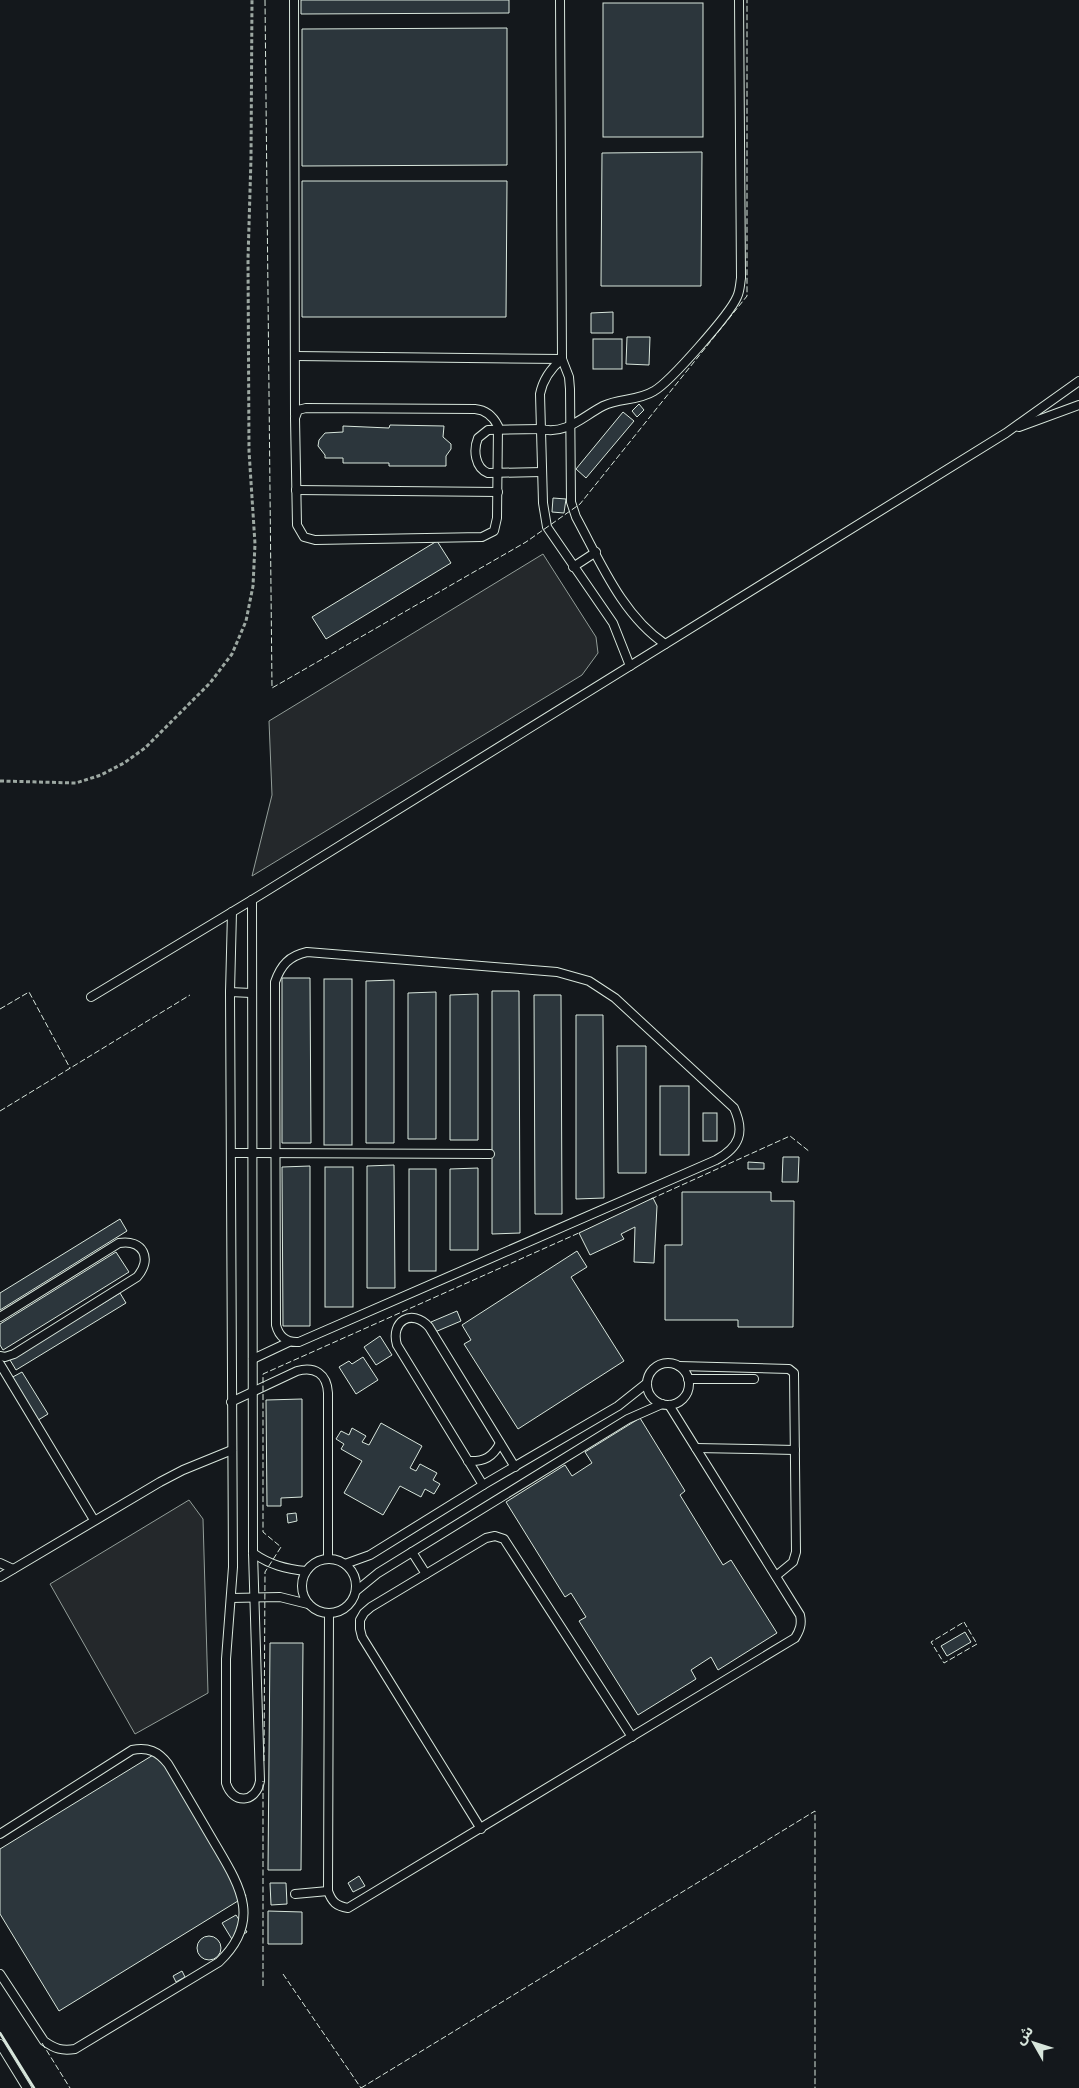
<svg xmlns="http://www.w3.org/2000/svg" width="1079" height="2088" viewBox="0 0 1079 2088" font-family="'Archivo Narrow','Noto Sans Arabic',sans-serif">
<rect width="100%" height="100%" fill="#14181c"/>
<g fill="#24282b" stroke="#939e99">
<path d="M543,554L596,637L598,653L582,675L252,876L272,795L269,721Z"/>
<path d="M189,1500L203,1519L208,1693L135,1734L50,1584Z"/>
</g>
<g fill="#2c363c" stroke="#d8e6dc">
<path d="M301,0H509V13L301,14Z"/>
<rect x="603" y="3" width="100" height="134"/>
<path d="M507,28V165L302,166V29Z"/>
<path d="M702,152L701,286H601L602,153Z"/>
<path d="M302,181H507L506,317H302Z"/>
<path d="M613,312V333H591V313Z"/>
<path d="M627,337H650L649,365L626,364Z"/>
<rect x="593" y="339" width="29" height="30"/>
<path d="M639,404L644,410L637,417L632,411Z"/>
<path d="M623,412L634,421L586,478L576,469Z"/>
<path d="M390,425L444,426L443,437L451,444V449L446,456V466H389V463H343V458H325V455L318,446L319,440L325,433L343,432V426L389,428Z"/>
<path d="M553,498L566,499L564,513L552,512Z"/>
<path d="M437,541L451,563L326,639L312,617Z"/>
<path d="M282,978H310L311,1143H282Z"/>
<rect x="324" y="979" width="28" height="166"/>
<path d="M394,980V1143H366V981Z"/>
<path d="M492,991H519L520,1233L492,1234Z"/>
<path d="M436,992V1139H408V993Z"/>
<path d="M478,994V1140H450V995Z"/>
<path d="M534,995H561L562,1214H535Z"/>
<path d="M576,1015H603L604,1198L576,1199Z"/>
<path d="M617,1046H646V1173H618Z"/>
<rect x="660" y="1086" width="29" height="69"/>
<rect x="703" y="1113" width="14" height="28"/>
<path d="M783,1157H799L798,1182H782Z"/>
<path d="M748,1162L764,1163V1169H748Z"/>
<path d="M394,1165L395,1288H367V1166Z"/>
<path d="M310,1166V1326H283L282,1167Z"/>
<rect x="325" y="1167" width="28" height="140"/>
<path d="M478,1168V1250H450V1169Z"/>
<rect x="409" y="1169" width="27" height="102"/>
<path d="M682,1192H771V1201H794L793,1327H738V1320H665V1245H682Z"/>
<path d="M653,1198L657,1206L654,1263L634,1262L635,1227L621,1234L624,1239L590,1255L579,1233Z"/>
<path d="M120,1219L127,1231L0,1310V1293Z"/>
<path d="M577,1251L587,1267L571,1277L624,1361L518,1429L464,1344L471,1340L462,1325Z"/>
<path d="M116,1252L129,1272L3,1350L0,1345V1324Z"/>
<path d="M120,1293L126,1303L16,1370L10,1360Z"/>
<path d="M457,1311L461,1321L435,1332L431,1322Z"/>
<path d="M380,1336L392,1355L376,1365L364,1347Z"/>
<path d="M363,1357L378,1380L356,1394L339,1367L349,1361L352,1364Z"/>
<path d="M22,1372L48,1414L35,1422L9,1379Z"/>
<path d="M302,1399V1497L281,1498V1506H267L266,1400Z"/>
<path d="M640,1418L685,1491L680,1495L723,1565L731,1560L777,1633L718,1670L711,1657L691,1670L696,1679L638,1715L579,1621L586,1617L571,1593L565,1597L506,1502L565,1465L572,1476L592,1463L585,1452Z"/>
<path d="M381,1423L422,1446L410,1468L416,1471L420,1464L437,1473L433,1480L440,1484L434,1494L425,1489L421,1497L400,1486L383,1515L344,1493L362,1461L341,1449L344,1444L336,1439L341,1431L349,1435L352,1428L366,1436L362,1442L369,1445Z"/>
<path d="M296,1513L297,1521L288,1523L287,1514Z"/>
<path d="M965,1632L971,1642L947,1656L941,1646Z"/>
<path d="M270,1643H303L301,1870H268Z"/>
<path d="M158,1752L246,1896L59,2011L0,1914V1849Z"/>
<path d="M359,1876L365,1886L353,1892L348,1883Z"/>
<path d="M270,1883H286L287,1904L271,1905Z"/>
<path d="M268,1911L302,1912V1944H268Z"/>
<path d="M236,1915L247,1932L233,1941L222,1923Z"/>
<circle cx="209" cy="1948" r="12"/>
<path d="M182,1971L185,1977L176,1982L173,1976Z"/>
</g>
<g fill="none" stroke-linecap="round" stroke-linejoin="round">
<defs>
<g id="service">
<path d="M294,0L295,415"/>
<path d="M560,0L562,359L569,377L570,389L571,502L576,517C600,561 622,615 665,644"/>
<path d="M296,356L562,359"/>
<path d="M562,359C550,369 543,379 540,394L543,503L547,527L613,623L630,666"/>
<path d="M306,408L475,409C486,410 493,416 498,426L497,518L494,531L482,537L315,540L304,537L297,525L295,418L298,410Z"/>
<path d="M1019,427L1079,405"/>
<path d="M542,472L488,473C475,468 473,450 478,438L488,430L541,429C566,435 582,417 603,406C619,398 638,401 654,391C670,382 730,314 737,297C740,291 740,284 741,278L739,0"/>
<path d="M296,490L498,492"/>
<path d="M573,567L596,552"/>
<path d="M232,912L230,992L233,1567L226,1659V1783C233,1805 256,1803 260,1781L253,1553L252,900"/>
<path d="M307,952L557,972L589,981L615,998L734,1108C745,1132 740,1147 716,1160L299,1342C287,1343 279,1337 276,1325L275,982C281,965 289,956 307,952Z"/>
<path d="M230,992L251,993"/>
<path d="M91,997L252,900L1006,433L1079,381"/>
<path d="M232,1153L490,1154"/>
<path d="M0,1317L119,1243C143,1239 153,1259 137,1277L14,1354L5,1357L0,1356"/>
<path d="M253,1359L289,1342"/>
<circle cx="668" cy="1384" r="21"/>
<path d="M0,1364L94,1520"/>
<path d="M679,1366L789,1369L794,1373L796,1552L793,1562L776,1576"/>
<path d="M688,1379H754"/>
<path d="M231,1402L297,1371C315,1366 327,1374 328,1393V1559"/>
<path d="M696,1448L795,1450"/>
<path d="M468,1461C484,1462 493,1457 500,1443"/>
<path d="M483,1485L397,1345C390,1321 412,1308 429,1327L515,1467"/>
<path d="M412,1552L426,1574"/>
<path d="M253,1553C270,1565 286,1569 306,1571"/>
<circle cx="329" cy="1586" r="27"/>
<path d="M0,1563L13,1569"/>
<path d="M345,1564L370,1555L483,1485L618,1406L647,1383"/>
<path d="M0,1577L160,1482L183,1470L232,1450"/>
<path d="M356,1591L378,1573L628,1419L662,1404"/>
<path d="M231,1598L280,1597L308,1604"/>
<path d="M329,1613L328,1891C332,1902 336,1906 348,1908L795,1638C800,1630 802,1624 800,1615L669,1405"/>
<path d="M481,1829L362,1637L360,1629V1620L364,1613L371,1607L486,1538L495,1536L504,1539L632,1737"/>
<path d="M0,1834L132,1750C148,1747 158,1751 168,1764C183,1789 197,1813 211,1837C237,1882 265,1918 219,1962L75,2049C62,2051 55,2049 44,2041L0,1974"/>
<path d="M295,1894L328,1891"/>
<path d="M0,2044L27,2088"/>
</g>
</defs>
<use href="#service" stroke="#d8e6dc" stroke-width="10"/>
<path stroke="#9da8a2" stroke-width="3" stroke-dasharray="4 2.5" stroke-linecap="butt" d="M0,781L76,783L101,775L124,763L145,748L210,683L232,654L246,621L253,586L255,544L249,451L248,259L251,158L252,0"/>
<use href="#service" stroke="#14181c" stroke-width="8"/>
<g stroke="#d8e6dc" stroke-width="1" stroke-dasharray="6 2.5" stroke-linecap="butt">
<path d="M265,0L272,688L526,542L580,504L747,296V0"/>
<path d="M0,1009L29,992L70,1068"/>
<path d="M0,1111L190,995"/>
<path d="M651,1199L790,1136L810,1152"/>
<path d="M964,1622L977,1644L944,1663L931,1642Z"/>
<path d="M264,1761L265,1572L281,1547L263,1532V1374L581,1232"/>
<path d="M283,1974L361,2088"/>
<path d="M263,1986V1781"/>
<path d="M42,2043L70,2088"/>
<path d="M361,2088L815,1811V2088"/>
</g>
<path stroke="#d8e6dc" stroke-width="2.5" d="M0,2033L34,2088"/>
</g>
<g transform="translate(1034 2043) rotate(309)" stroke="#14181c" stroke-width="4" paint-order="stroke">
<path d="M0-4L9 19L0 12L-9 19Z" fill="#d8e6dc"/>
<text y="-8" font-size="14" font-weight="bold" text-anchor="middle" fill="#d8e6dc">ش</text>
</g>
</svg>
